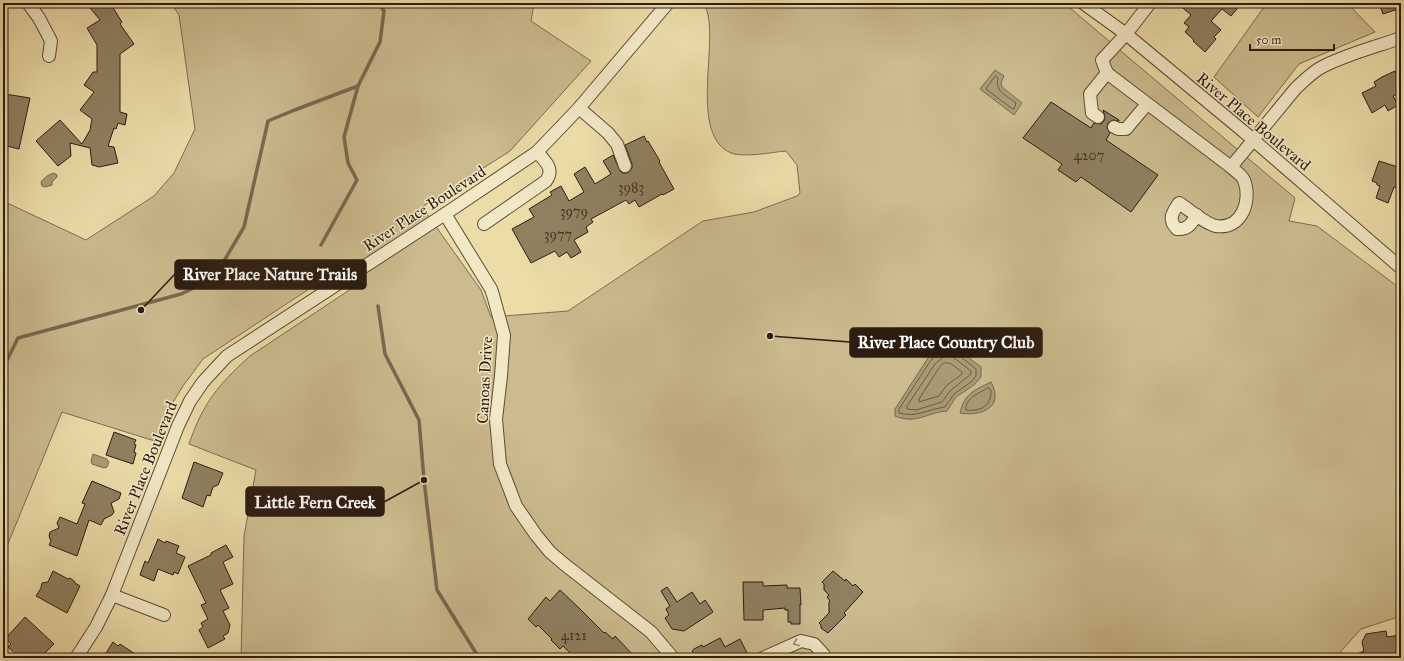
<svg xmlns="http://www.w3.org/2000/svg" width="1404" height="661" viewBox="0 0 1404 661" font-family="'IM FELL Great Primer',serif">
<rect width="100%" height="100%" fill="#ebdca8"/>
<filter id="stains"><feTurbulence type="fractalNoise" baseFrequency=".005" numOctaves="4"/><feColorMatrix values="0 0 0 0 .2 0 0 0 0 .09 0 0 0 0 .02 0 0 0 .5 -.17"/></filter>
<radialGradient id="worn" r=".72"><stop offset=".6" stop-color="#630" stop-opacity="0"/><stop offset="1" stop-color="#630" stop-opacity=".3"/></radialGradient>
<g fill="#cbbb8e" stroke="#7c6c50">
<path d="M171,3H534L531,21L591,61L510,151L422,207L481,290L491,317L568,311L703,221L754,212L797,196L800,193L797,165L786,151C773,152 744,158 731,153C689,135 718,47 707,11C706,8 704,5 702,3H1064L1295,198L1289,221L1317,226L1401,289V616L1361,629L1335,658H241L244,536L256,470L189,444C203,403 218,385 250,356L366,279L353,260L203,359L183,386L167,412L158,442L62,412L3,556V201L86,240L154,196L174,173L195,129L179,15Z"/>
<path d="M1267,3H1347L1375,32L1299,64L1258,117L1214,77Z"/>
</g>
<g fill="#aa9b75" stroke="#78684d">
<path d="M995,70L1004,76L1001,83L1002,87L1022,103L1014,115L980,89Z"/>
<path d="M54,173L57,175V177L52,182V185L45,187L42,186L41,182C45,177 48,175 54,173Z"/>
<path d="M949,347L956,348L981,367V377L974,385L956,397L947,411C928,412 916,425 895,416V409L928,358L937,349Z"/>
<path d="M991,382C1005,407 981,417 960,413C965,393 973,391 991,382Z"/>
<path d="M93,454L107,459V460L109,462L107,467L104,468L92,464L91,461Z"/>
</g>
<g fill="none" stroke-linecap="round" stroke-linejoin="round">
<g stroke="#6b5c43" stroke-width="1">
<path d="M996,76L998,78C995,92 1006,95 1016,103L1014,109L1011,108L986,89L987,87Z"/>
<path d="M949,351L955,352L976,369V376L971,382L954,394L945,407C928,409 917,418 899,413V409L931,360L939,353Z"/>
<path d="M949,356L953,357L971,371V374L950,391L942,402L916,410L907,409V406L935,364L942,358Z"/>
<path d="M944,363H950L962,372V374L946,386L939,396L919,402V399L939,368Z"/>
<path d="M988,388L991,390C992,406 980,412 966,410C965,398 979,393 988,388Z"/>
</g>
<g stroke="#78684d" stroke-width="3.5">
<path d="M321,245L357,180L348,163L344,137L358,86L380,42L384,11L379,3"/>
<path d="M378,306L385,354L419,420L424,480L437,590L479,658"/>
<path d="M3,368L18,338L181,294L214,278L244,227L268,121L292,111L358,86"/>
</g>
</g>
<g fill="#8f8060" stroke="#2c1c11">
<path d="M86,3H110L122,22L120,24L134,44L120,54V112L127,114L125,125L118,123L116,129L114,128L108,146L114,147L118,163L99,167L92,165L90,148L70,143L71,156L58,166L36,141L60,120L82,144L90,130L92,119L80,110L94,92L84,85L93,72H97V45L87,28L100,20Z"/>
<path d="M1177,3H1242L1231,16L1222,9L1211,21L1221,30L1214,37L1216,39L1205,52L1193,41L1194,40L1185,32L1189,27L1184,23L1191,15Z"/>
<path d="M1379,3H1401V8L1383,14Z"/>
<path d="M1401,70V92L1393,96L1398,105L1388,111L1385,105L1372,113L1362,93L1376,86L1374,82L1382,77L1395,71L1396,73Z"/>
<path d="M5,94L30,98L19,149L3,145V136L6,123L3,122V103Z"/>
<path d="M1051,102L1091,128L1094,123L1101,124L1104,121L1105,117L1103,110L1119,120V121L1113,120L1108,123L1107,128L1110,133L1106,140L1158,175L1131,212L1081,177L1076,182L1058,170L1062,164L1023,138Z"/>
<path d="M644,136L647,142L648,141L660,161L659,162L674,189L663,195L662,194L639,207L635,200L629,204L626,200L591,219L593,222L586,227L588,232L574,240L581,252L571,258L567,252L559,257L555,251L531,263L512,229L534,217L529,209L552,195L550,192L561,186L569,201L584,192L574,174L585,167L595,184L611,174L603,161L613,155L620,171L623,173H628L632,168V164L625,145Z"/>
<path d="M1379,161L1401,168V180L1398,188L1394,187L1388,203L1376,198L1380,186L1377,185V183L1372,181Z"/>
<path d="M114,432L136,440L134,444L136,445L134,452L136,453L133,464L106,455Z"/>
<path d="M194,462L223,473L218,485L213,487L210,496L207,495L203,507L182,498Z"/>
<path d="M92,481L121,493L119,499L111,503L114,512L112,515L104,519L101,525L89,520L77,556L49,545L51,541L49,536L50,532L59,528L57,523L60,517L77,524L85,504L82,503Z"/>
<path d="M158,539L165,543L166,541L179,546L176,553L185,557L178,574L174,572L173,575L158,569L154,581L140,575L145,561L148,563Z"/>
<path d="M226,545L233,557L223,562L233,584L220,590L229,608L223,611L230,625L228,633L223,636L225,639L208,648L199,630L203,627L201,623L208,619L201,605L206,603L188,566L211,555V553Z"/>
<path d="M53,571L68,579L70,578L74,581L75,583L80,586L67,613L36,596L41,588L42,583L48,582Z"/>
<path d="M833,571L845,581L846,579L853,586L855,584L863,592L844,613L846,615L828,633L821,628V625L819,623L829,613V602L830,601L827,597L829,595L824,590V584L822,582Z"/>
<path d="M743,582H763V586L787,585V588H800L801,605L800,604V624H791V622H788V610H785V608L763,610V620H744Z"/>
<path d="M667,587L677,602L692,592L700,604L705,600L713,612L684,631L672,629L665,618L669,615L666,609L670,606L661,591Z"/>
<path d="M560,590L579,608L604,633L605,632L613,639L615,636L636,658H575L563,646L560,649L551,640L552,639L538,625L536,627L528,619L546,597L550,601Z"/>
<path d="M25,617L54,644L40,658H27L23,654L20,658L8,647L11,644L6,638Z"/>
<path d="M1386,631L1387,637L1401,635V658H1348L1364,651L1362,642L1366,634Z"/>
<path d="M720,638L725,647L740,639L747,653L738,658H696L692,651L694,649L702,645L703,647Z"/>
<path d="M113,642L118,646L120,644L141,658H103Z"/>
</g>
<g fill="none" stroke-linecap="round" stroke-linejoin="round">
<defs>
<g id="minor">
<path d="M28,3L39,18L51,41L49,56"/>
<path d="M1083,3L1126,34L1243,131L1401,268"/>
<path d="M1150,3L1126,34L1102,60L1107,73L1231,167L1296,88C1304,81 1312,72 1322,67C1347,54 1375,47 1401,38"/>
<path d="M579,108L608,133L617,144L625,166"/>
<path d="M1098,117L1092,113L1090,94L1107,73"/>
<path d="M1114,127L1118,129H1126L1147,104"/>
<path d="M445,214L491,289L493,295L504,335L501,376L496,419L500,464L516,506L536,535L550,552L564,564L651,632L673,658"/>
<path d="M1197,215C1191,224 1188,230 1177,229C1167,219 1173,212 1179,203C1189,209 1205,224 1216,226C1242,230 1252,200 1244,180C1242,175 1235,171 1231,167"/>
<path d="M484,224L546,181C555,169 545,161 537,152"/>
<path d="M112,595L164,615"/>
<path d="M76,658L96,627L112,595L178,426L190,401L203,382L227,356L445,214L537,152L579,108L668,3"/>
<path d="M763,658L801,641L814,644L824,655L823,658"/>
</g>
</defs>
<use href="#minor" stroke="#5c4c37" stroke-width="14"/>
<use href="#minor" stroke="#f2e8c6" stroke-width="12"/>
</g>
<defs><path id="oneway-chevron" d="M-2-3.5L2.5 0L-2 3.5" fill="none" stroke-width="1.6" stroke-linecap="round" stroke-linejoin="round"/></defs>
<use stroke="#998c75" href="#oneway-chevron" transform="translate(796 643) rotate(159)"/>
<g text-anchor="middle" stroke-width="3" stroke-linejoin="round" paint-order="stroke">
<g font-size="14" fill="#453525">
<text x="1089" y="160">4207</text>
<text x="631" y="192">3983</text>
<text x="574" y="216">3979</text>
<text x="558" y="239">3977</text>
<text x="574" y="640">4121</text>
</g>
<g font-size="16" fill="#2c1c11" stroke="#f2e8c6">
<text transform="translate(1254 121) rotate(40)" y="6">River Place Boulevard</text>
<text transform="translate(424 208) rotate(-33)" y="6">River Place Boulevard</text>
<text transform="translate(484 380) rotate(-87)" y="6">Canoas Drive</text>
<text transform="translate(145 468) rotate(-68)" y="6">River Place Boulevard</text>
</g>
</g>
<path fill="none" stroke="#2c1c11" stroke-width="1.5" d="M141 310L175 274M770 336L850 342M424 480L384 502"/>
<g fill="#2c1c11" stroke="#f2e8c6" stroke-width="1.5">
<circle cx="141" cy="310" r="4"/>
<circle cx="770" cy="336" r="4"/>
<circle cx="424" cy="480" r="4"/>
</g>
<g fill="#2c1c11" stroke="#2c1c11" stroke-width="1.5">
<rect x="175" y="260" width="191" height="29" rx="4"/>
<rect x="850" y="328" width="192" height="29" rx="4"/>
<rect x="246" y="487" width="138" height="29" rx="4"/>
</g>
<g font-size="17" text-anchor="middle" font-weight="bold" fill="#fff">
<text x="270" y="280">River Place Nature Trails</text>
<text x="946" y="348">River Place Country Club</text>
<text x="315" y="508">Little Fern Creek</text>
</g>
<rect width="1404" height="661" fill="none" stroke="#ebdca8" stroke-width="16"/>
<rect x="4" y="4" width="1396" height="653" fill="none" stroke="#2c1c11" stroke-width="2"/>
<rect x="8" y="8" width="1388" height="645" fill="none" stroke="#2c1c11"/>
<path d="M1250 44v6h84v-6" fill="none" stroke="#2c1c11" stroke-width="2"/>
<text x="1256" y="44" font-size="12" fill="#2c1c11" stroke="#f2e8c6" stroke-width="3" paint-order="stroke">50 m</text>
<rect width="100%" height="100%" filter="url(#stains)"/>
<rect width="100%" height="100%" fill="url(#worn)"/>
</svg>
